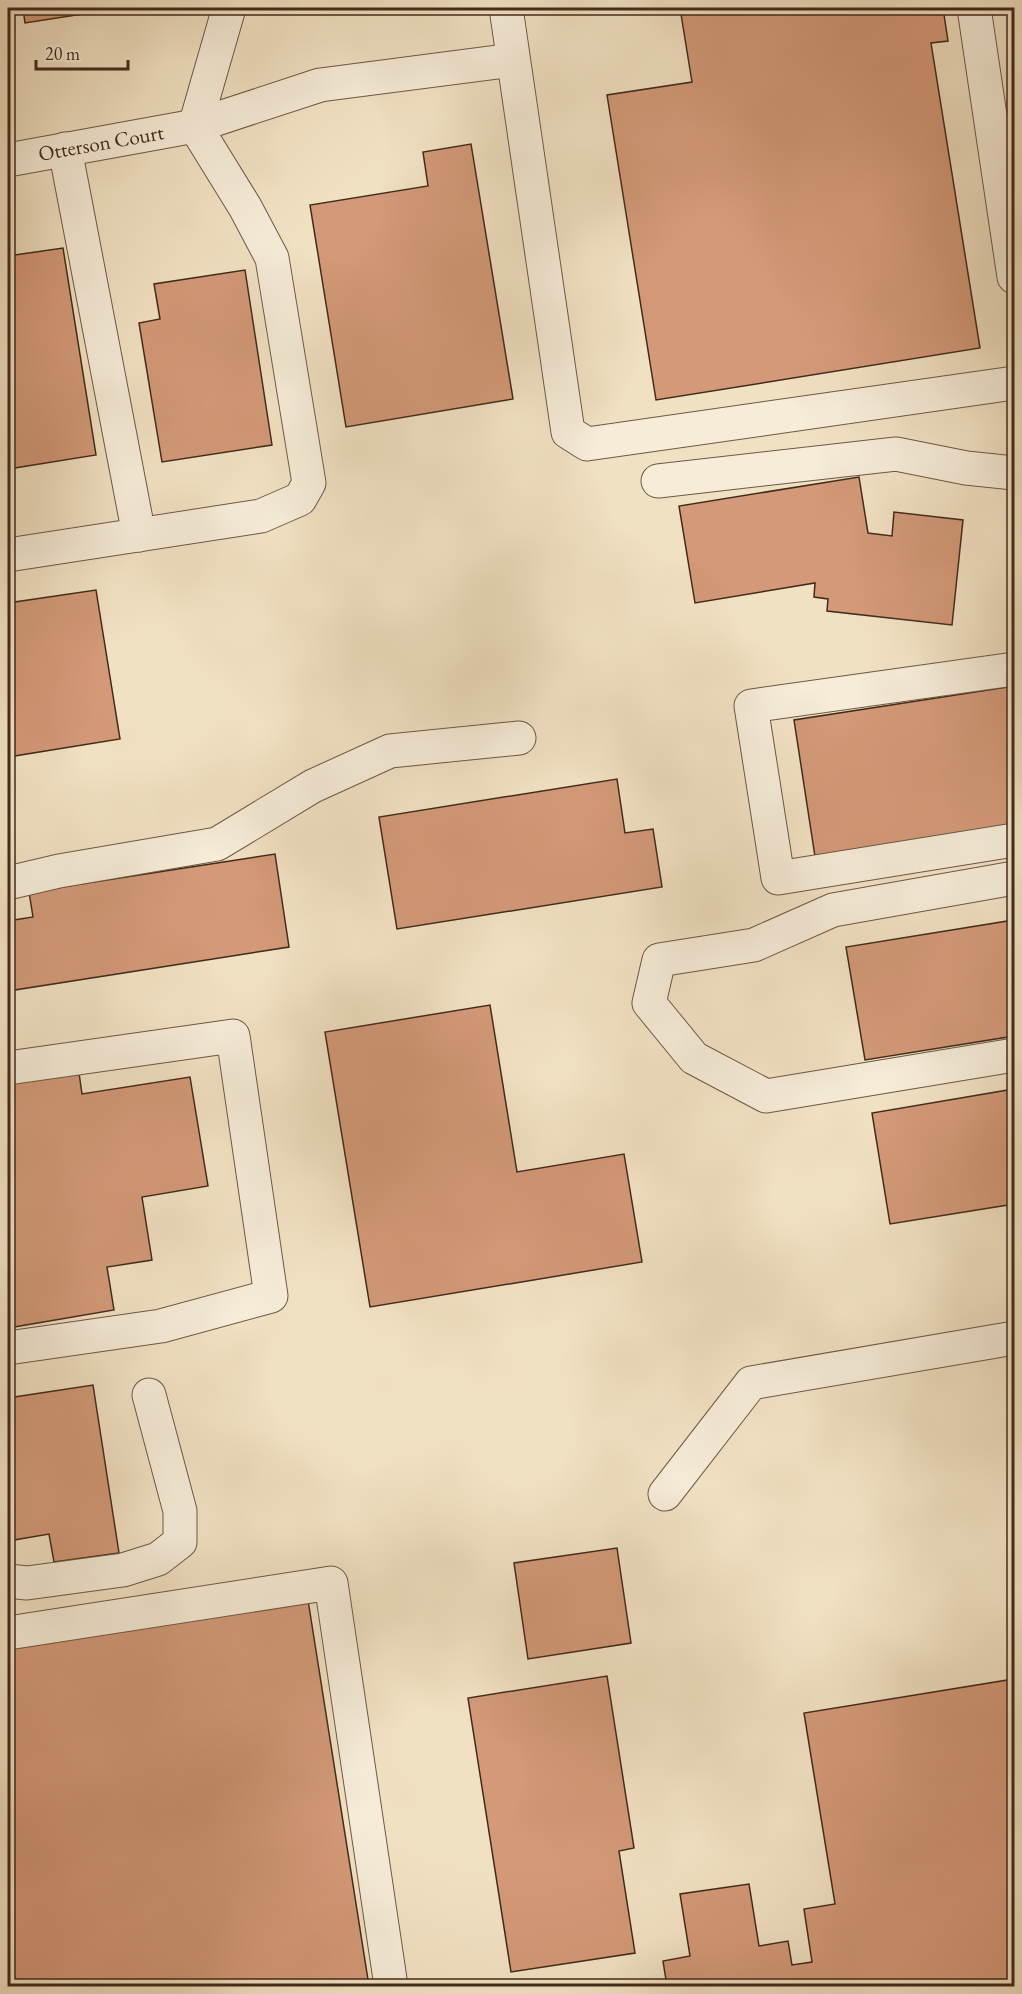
<svg xmlns="http://www.w3.org/2000/svg" width="1022" height="1994" viewBox="0 0 1022 1994" font-family="'EB Garamond',serif">
<rect width="100%" height="100%" fill="#f1e1c3"/>
<filter id="stains"><feTurbulence type="fractalNoise" baseFrequency=".00333" numOctaves="4"/><feColorMatrix values="0 0 0 0 .2 0 0 0 0 .09 0 0 0 0 .02 0 0 0 .5 -.17"/></filter>
<radialGradient id="worn" r=".72"><stop offset=".6" stop-color="#630" stop-opacity="0"/><stop offset="1" stop-color="#630" stop-opacity=".3"/></radialGradient>
<g fill="#d39978" stroke="#412a1b" stroke-width="1.5">
<path d="M23,8H122L25,23Z"/>
<path d="M680,8H943L948,41L931,43L980,348L656,400L607,95L692,82Z"/>
<path d="M471,144L513,399L346,427L310,205L428,186L423,152Z"/>
<path d="M63,248L96,455L8,469V256Z"/>
<path d="M245,270L272,445L162,462L139,323L160,319L154,284Z"/>
<path d="M859,477L868,533L892,536L894,512L963,520L952,625L827,611L828,599L814,597L815,583L695,603L679,506Z"/>
<path d="M96,590L120,739L8,757V603Z"/>
<path d="M1014,686V831L816,863L794,720Z"/>
<path d="M617,779L625,833L653,829L662,887L397,929L379,817Z"/>
<path d="M275,854L289,947L8,991V921L33,917L29,892Z"/>
<path d="M1014,920V1036L865,1060L846,947Z"/>
<path d="M490,1005L517,1172L624,1154L642,1262L370,1307L325,1032Z"/>
<path d="M79,1073L82,1094L190,1077L208,1186L142,1197L152,1260L107,1267L114,1310L8,1328V1084Z"/>
<path d="M1014,1089V1204L890,1224L872,1113Z"/>
<path d="M93,1385L119,1553L54,1562L49,1534L8,1541V1398Z"/>
<path d="M617,1548L631,1643L528,1659L514,1563Z"/>
<path d="M308,1600L369,1986H8V1647Z"/>
<path d="M607,1676L634,1848L619,1851L635,1953L511,1972L468,1698Z"/>
<path d="M1014,1679V1986H667L663,1961L690,1956L680,1894L749,1884L759,1946L788,1941L792,1965L812,1962L804,1909L835,1904L804,1713Z"/>
</g>
<g fill="none" stroke-linecap="round" stroke-linejoin="round">
<defs>
<g id="minor">
<path d="M506,8L568,432L587,444L1014,383"/>
<path d="M974,8L1014,277"/>
<path d="M65,149L139,535"/>
<path d="M8,160L195,126L320,85L513,60"/>
<path d="M658,481L896,454L966,468L1014,473"/>
<path d="M8,555L261,516L300,499L309,483L272,258L245,207L195,126L229,8"/>
<path d="M1014,669L751,706L778,878L1014,840"/>
<path d="M1014,878L833,910L754,945L659,960L649,1003L694,1058L766,1096L1014,1055"/>
<path d="M8,883L59,871L217,844L313,786L390,751L519,738"/>
<path d="M8,1068L233,1036L271,1296L161,1326L8,1348"/>
<path d="M665,1494L751,1383L1014,1338"/>
<path d="M8,1581L27,1583L123,1570L158,1559L180,1542V1511L149,1395"/>
<path d="M8,1633L331,1583L391,1986"/>
</g>
</defs>
<use href="#minor" stroke="#6d5845" stroke-width="35"/>
<use href="#minor" stroke="#f6ecd8" stroke-width="33"/>
</g>
<g text-anchor="middle" stroke-width="6" stroke-linejoin="round" paint-order="stroke">
<g font-size="21" fill="#412a1b" stroke="#f6ecd8">
<text transform="translate(101 143) rotate(-10)" y="7">Otterson Court</text>
</g>
</g>
<rect width="1022" height="1994" fill="none" stroke="#f1e1c3" stroke-width="30"/>
<rect x="9" y="9" width="1004" height="1976" fill="none" stroke="#412a1b" stroke-width="3"/>
<rect x="15" y="15" width="992" height="1964" fill="none" stroke="#412a1b" stroke-width="1.5"/>
<path d="M36 60v9h92v-9" fill="none" stroke="#412a1b" stroke-width="3"/>
<text x="45" y="60" font-size="18" fill="#412a1b" stroke="#f6ecd8" stroke-width="4.5" paint-order="stroke">20 m</text>
<rect width="100%" height="100%" filter="url(#stains)"/>
<rect width="100%" height="100%" fill="url(#worn)"/>
</svg>
